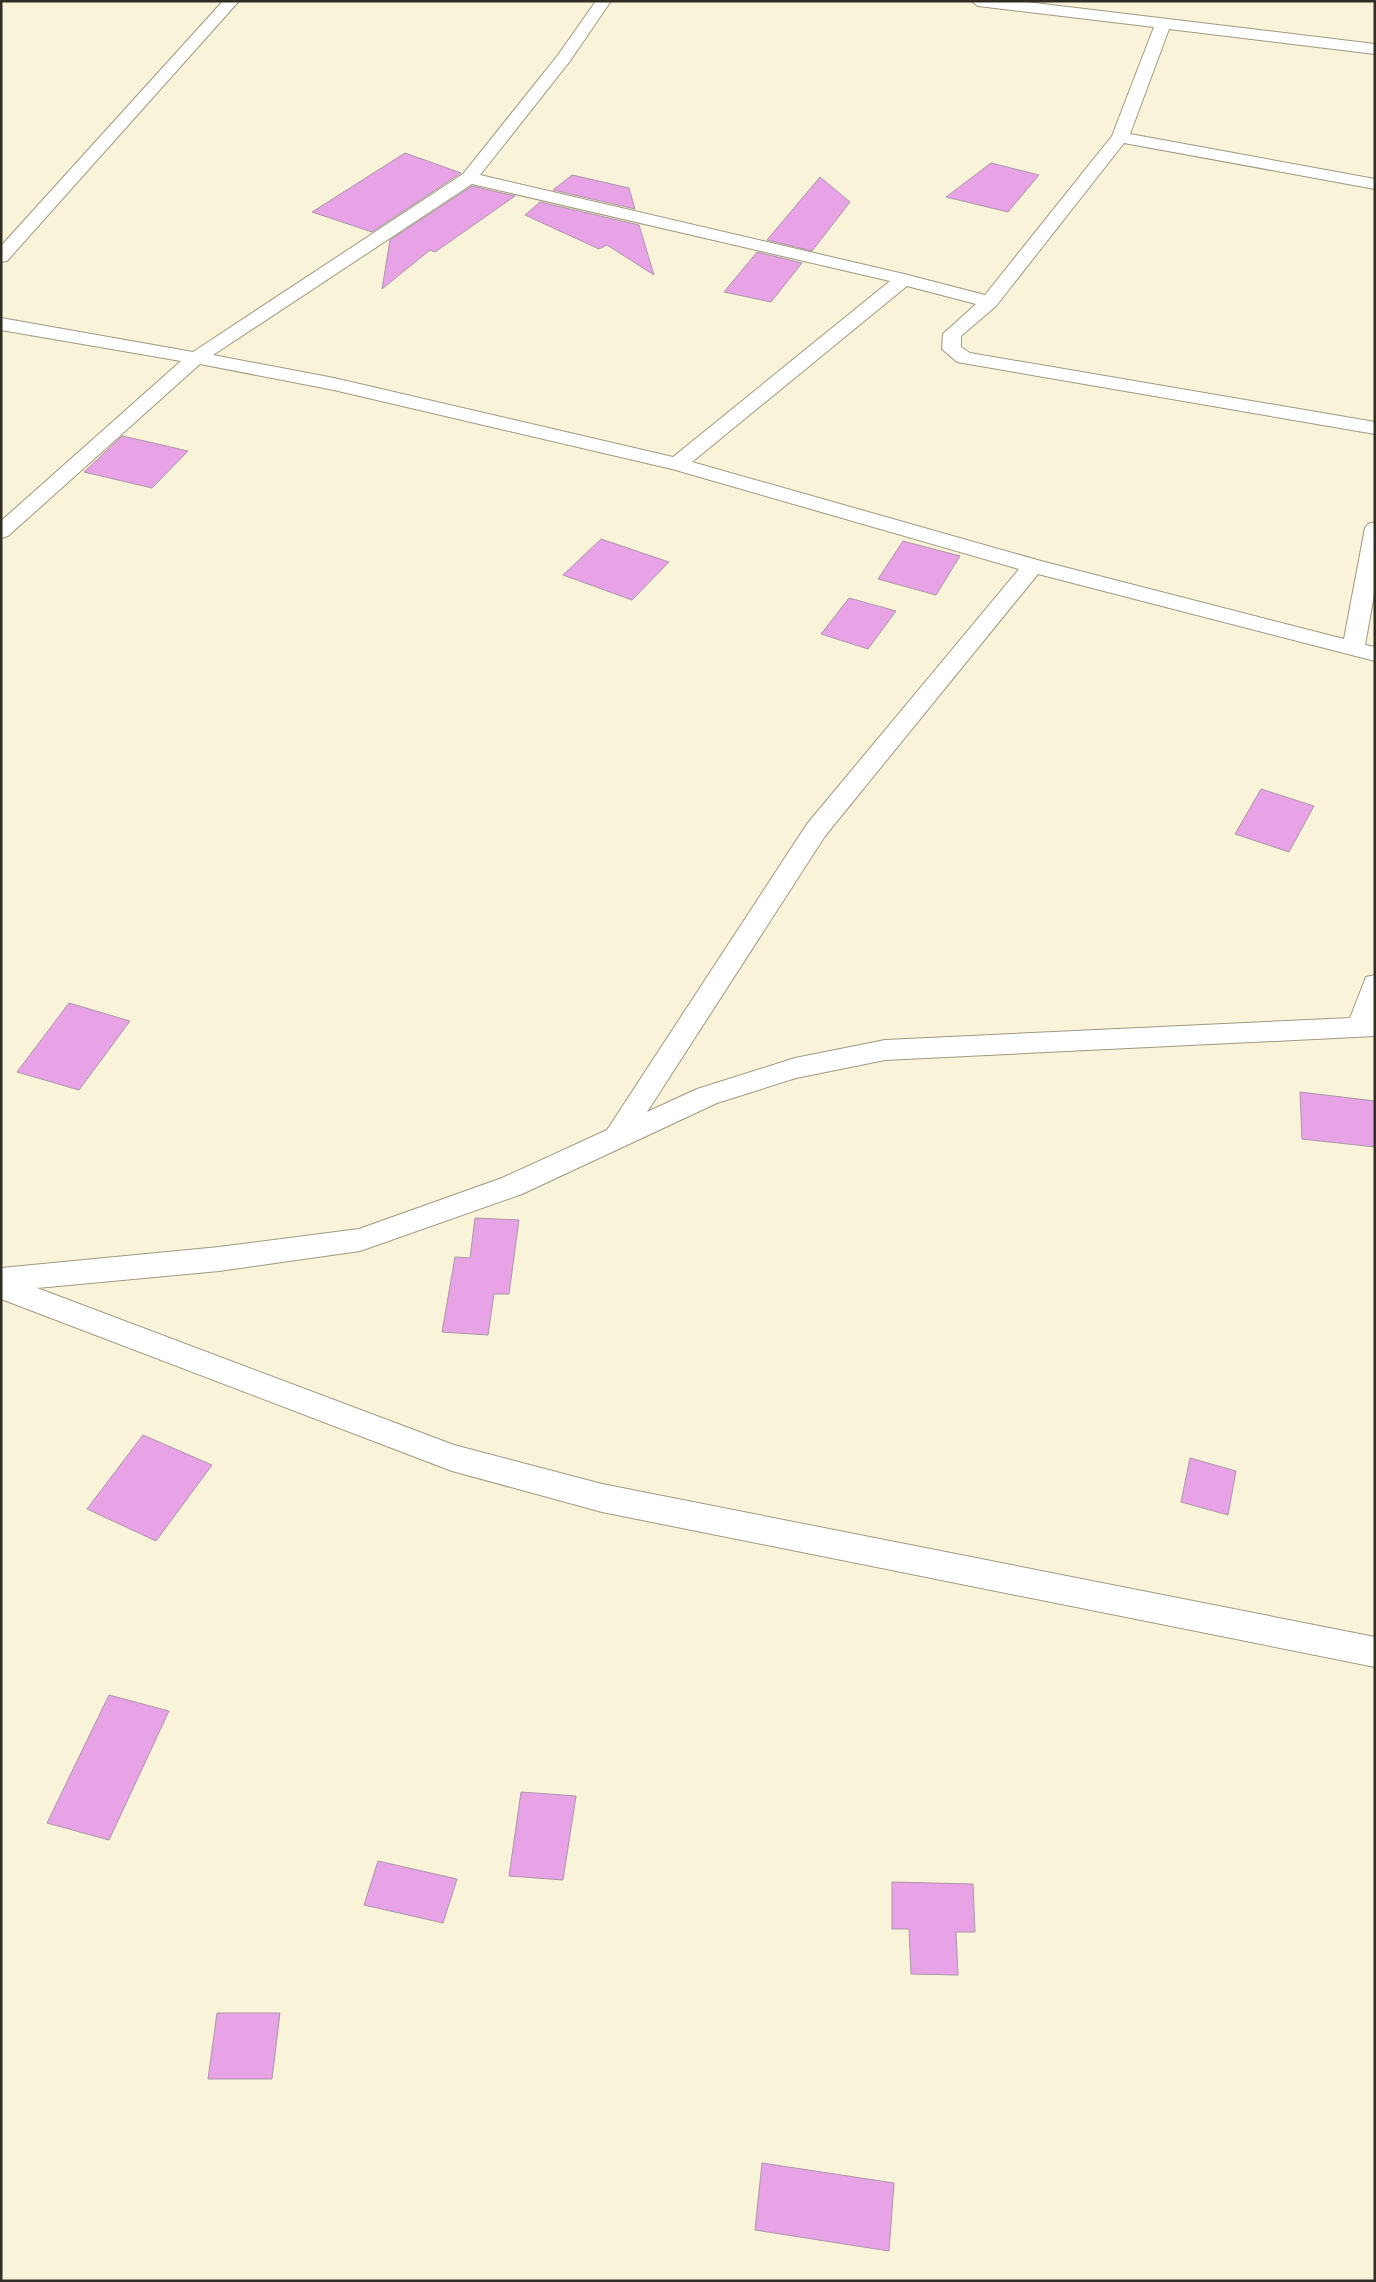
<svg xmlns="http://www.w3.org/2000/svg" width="1376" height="2282" viewBox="0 0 1376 2282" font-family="Arial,sans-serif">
<rect width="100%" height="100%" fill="#f9f3d9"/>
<g fill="#e8a2e6" stroke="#aa97a9">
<path d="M405,153L461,173L372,232L312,212Z"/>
<path d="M991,163L1039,175L1008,212L946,197Z"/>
<path d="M572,175L629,188L635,209L553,190Z"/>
<path d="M820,177L850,202L812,251L767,240Z"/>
<path d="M472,186L515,196L435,252L430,250L382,289L390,240Z"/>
<path d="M540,202L639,225L654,275L607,245L599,249L525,215Z"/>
<path d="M757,252L802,263L771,302L724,292Z"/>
<path d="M122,436L149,442L188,451L152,488L84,472Z"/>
<path d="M601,539L669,562L632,600L563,575Z"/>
<path d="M903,541L960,556L936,595L878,579Z"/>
<path d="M849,598L896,611L868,649L821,634Z"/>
<path d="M1261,789L1314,806L1289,852L1235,834Z"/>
<path d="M69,1003L130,1021L79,1090L17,1072Z"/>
<path d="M1300,1092L1375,1101V1147L1302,1139Z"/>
<path d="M475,1218L519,1220L509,1294H494L488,1335L442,1332L455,1257L470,1258Z"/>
<path d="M143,1435L212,1465L156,1541L87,1509Z"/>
<path d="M1190,1458L1236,1471L1228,1515L1181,1502Z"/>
<path d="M109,1695L169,1711L109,1840L47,1823Z"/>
<path d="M521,1792L576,1796L563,1880L509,1876Z"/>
<path d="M378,1861L457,1879L443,1923L364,1905Z"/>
<path d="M892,1882L973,1884L975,1932H956L958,1975L911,1974L909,1929H892Z"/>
<path d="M217,2013H280L272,2079H208Z"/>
<path d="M762,2163L894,2183L889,2251L755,2230Z"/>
</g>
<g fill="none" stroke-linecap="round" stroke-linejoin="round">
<defs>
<g id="street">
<path d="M223,1H239L7,261L1,262V246Z"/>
<path d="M596,1H611L570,61L480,175L904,274L985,295L1112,136L1154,27L978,6L971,1H1018L1375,44V54L1169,29L1130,134L1375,179V189L1124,143L996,306L961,336V347L970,353L1375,422V434L957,362L942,349L943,334L976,304L907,286L692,462L1041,561L1344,639L1365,528L1368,524L1375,522V589L1365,645L1375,647V661L1038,574L825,836L647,1112L697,1089L795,1058L885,1040L1350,1018L1366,977L1375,975V1036L885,1060L796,1078L717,1103L522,1194L360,1251L219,1271L37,1288L454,1445L602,1484L1375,1637V1667L602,1512L452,1471L1,1299V1268L219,1247L359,1229L502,1178L607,1130L807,824L1019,569L672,469L334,390L200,364L8,536L1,538V521L181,361L1,330V318L193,352L463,174L558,55ZM472,184L890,281L673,457L334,378L213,355Z"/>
</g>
</defs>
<use href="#street" stroke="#9f9981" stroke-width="2"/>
<use href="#street" fill="#fff" fill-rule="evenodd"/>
</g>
<rect width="1376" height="2282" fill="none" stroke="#302e24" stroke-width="5"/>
</svg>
